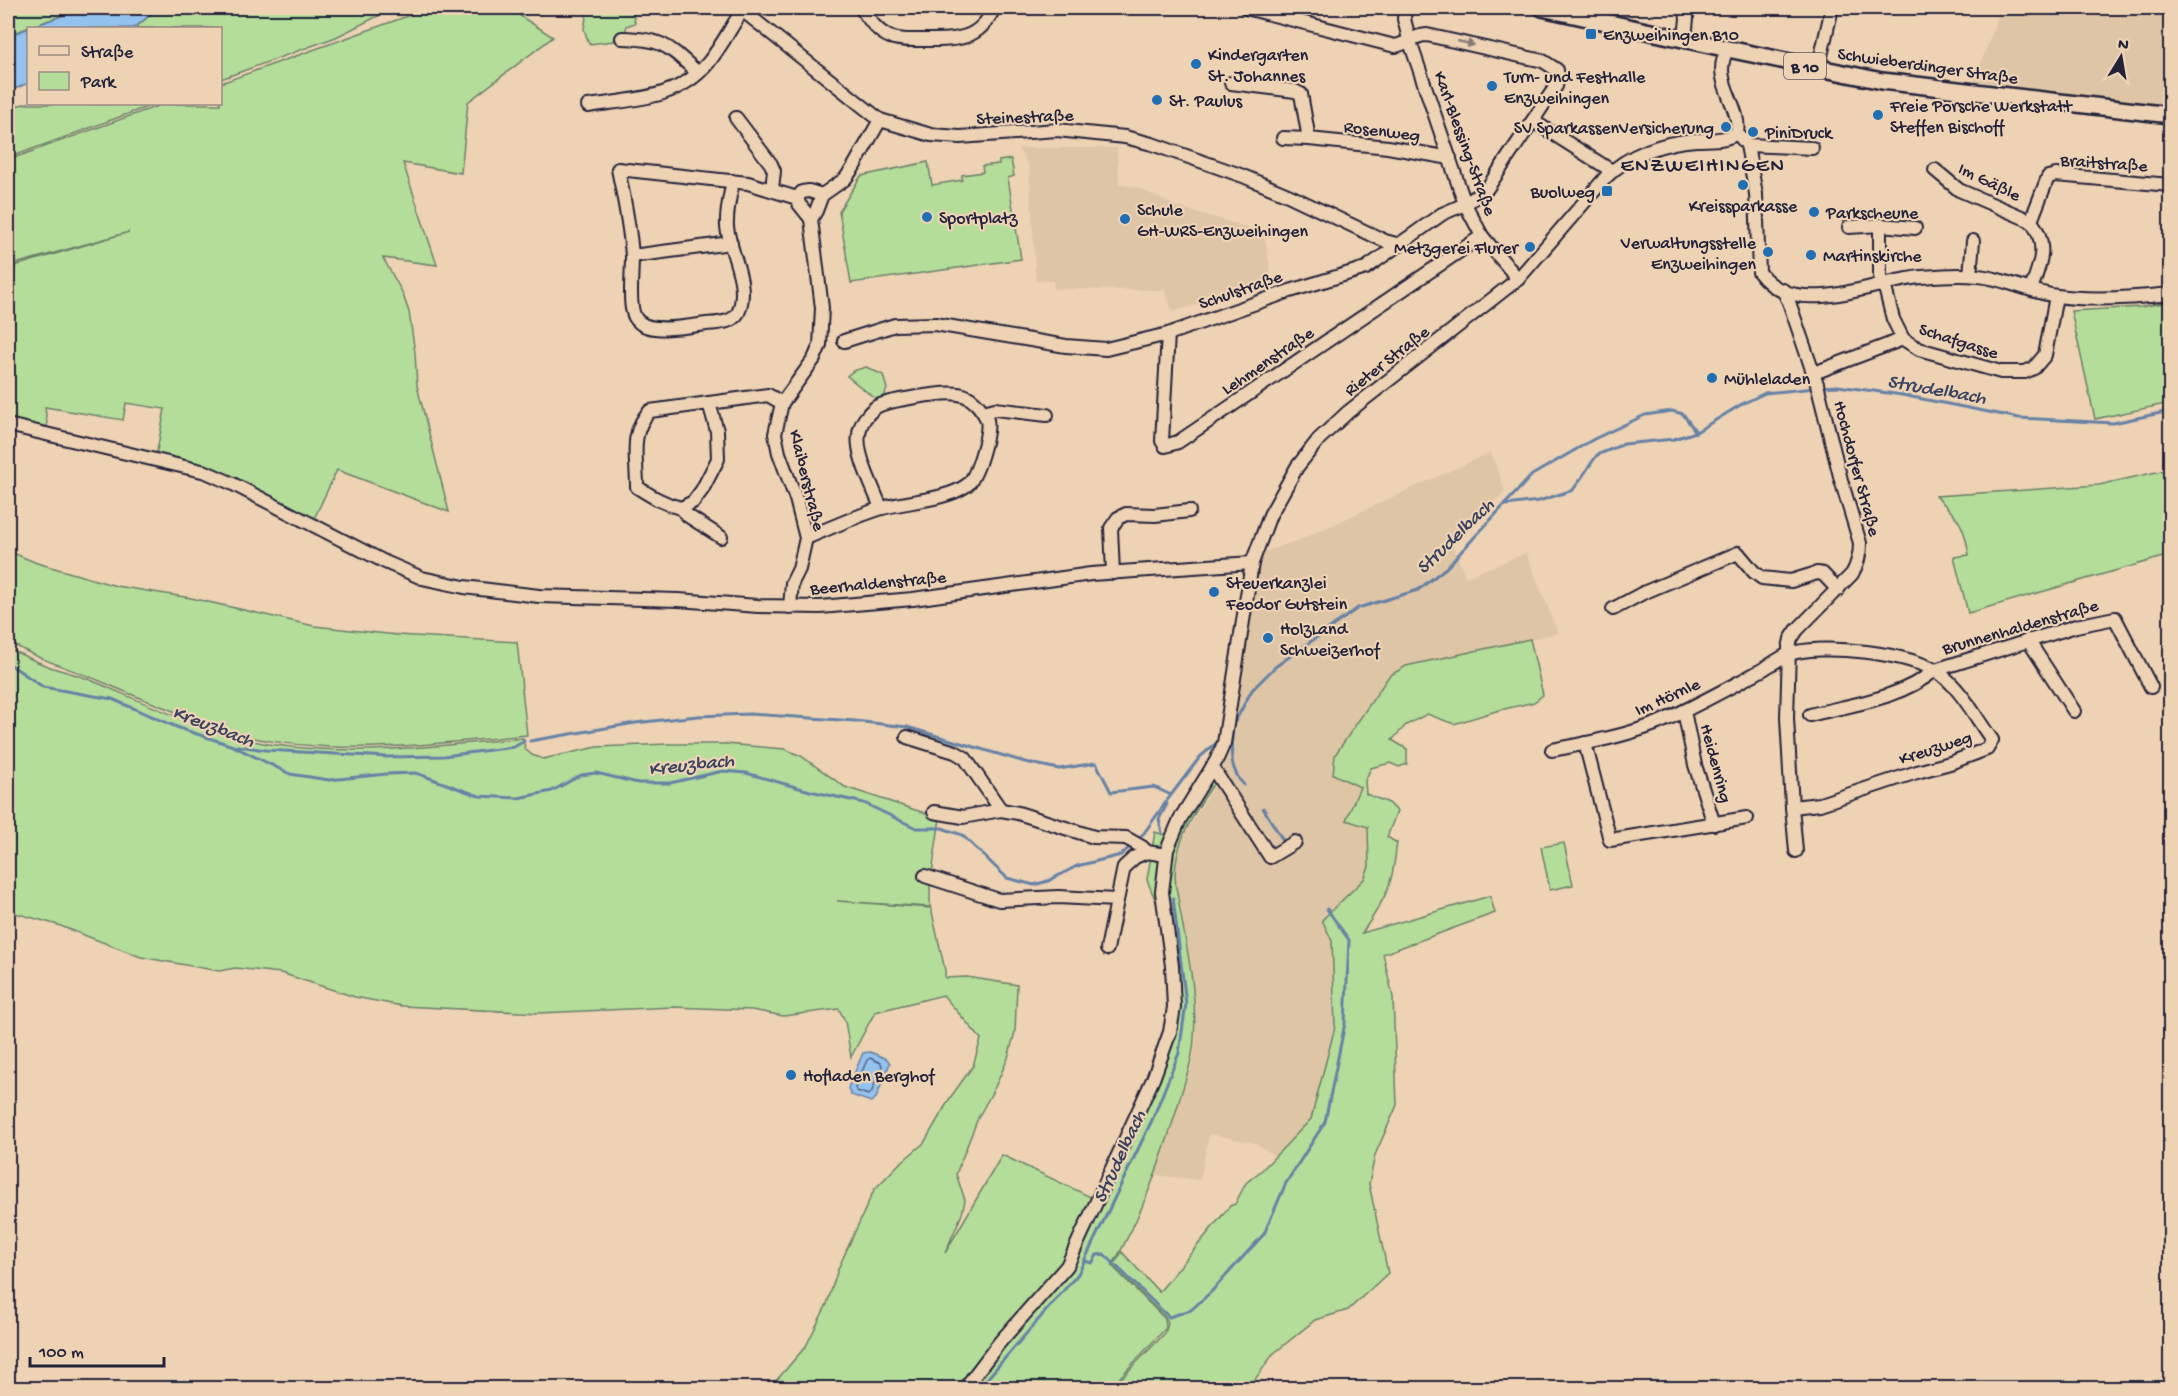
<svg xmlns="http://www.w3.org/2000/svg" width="2178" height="1396" viewBox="0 0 2178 1396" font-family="'Gochi Hand',sans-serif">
<rect width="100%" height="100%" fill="#edd2b4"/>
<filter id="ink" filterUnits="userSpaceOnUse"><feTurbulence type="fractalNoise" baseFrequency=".0167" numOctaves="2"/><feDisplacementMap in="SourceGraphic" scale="12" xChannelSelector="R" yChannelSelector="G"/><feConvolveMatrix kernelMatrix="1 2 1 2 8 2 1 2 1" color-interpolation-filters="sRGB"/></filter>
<g filter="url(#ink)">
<g fill="#dec5a5">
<path d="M2001,8H2170V112L1971,91Z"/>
<path d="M1018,148H1117L1119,185L1137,187L1175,206L1264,232L1272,282L1173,312L1164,290L1054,289L1053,281H1036L1029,166Z"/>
<path d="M1491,452L1505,491L1452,544L1466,577L1526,553L1558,633L1406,666L1389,676L1360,787L1368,827L1369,867L1364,879L1322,920L1332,941L1335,1027L1311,1119L1276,1157L1256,1143L1209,1134L1200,1180L1156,1175L1193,1061L1196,1040L1195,996L1180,898L1175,882L1176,864L1180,846L1190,825L1220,776L1217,768L1256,555L1304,538Z"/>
</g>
<g fill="#b4dd9a" stroke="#6b806a" stroke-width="1.5">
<path d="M8,8H82L8,35Z"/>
<path d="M159,8H385L386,12L336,37L221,79L220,28H135Z"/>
<path d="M430,8H508L553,37L468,102L461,173L403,163L437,265L383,258L402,292L409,312L415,353L417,386L449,512L337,470L312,523L156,456L165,409L126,403L123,420L45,407L48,432L8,422V268L129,232L8,266V160L163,104H220L221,83Z"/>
<path d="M601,8H632L635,23L626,26V32L615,35L614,41L589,44L584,29L587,12Z"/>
<path d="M28,103V104H155L8,158V108Z"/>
<path d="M1011,159L1014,176L1008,178L1021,259L851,283L839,211L861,176L928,162L932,185L962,180V175L983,172L982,166L999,164V161Z"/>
<path d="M2170,302V403L2095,419L2071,311L2141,307Z"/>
<path d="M866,367L883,375L887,389L884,396L877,400L847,376L853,371Z"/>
<path d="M2170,469V555L1968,613L1954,557L1969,555C1964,523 1959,519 1936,496L2099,485Z"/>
<path d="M8,551L37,563L116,586L191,598L314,626L397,635L517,642L527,735C434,744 337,757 245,736C221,731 198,721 176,712C150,702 125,692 100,681C69,668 36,659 8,641Z"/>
<path d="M1530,639L1543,695L1534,702L1496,711L1454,724L1427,714L1406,725L1392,740L1407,749V764L1399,767L1390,763L1371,768L1365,781L1366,794L1389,803L1397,811L1387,837L1397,843C1395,856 1394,870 1390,882C1386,897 1371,920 1362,933L1490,896L1495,913L1383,954L1393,997L1397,1105L1375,1155L1369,1184L1388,1273L1348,1310L1315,1320L1273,1354L1249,1388H1112L1165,1333L1168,1323L1166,1318L1113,1266L1122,1252L1159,1292L1230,1206L1235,1204L1246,1183L1262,1170L1311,1119L1335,1027L1332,941L1322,920L1364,879L1369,867L1368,827L1346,820L1360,787L1333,774L1335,755L1389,676L1406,666Z"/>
<path d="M8,648C20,654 32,660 45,665C59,671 74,673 88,679C146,703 206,733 268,744C353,757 439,746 523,738L525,749L532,755L543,759L597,747L668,744H725L785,749L801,756L845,787L940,818L930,887V907L837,901L931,908L945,970V978L967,977L1017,985L1015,1032L1008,1058L995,1087L978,1118L956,1174L965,1200L962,1214L945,1253L1002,1155L1095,1199L1070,1253L961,1388H773L776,1381L806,1346L827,1304L838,1269L874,1190L898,1165L924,1143L950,1098L973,1066L981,1039L943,995L875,1012L851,1057L845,1021L839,1009L783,1016L752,1010L674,1007L539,1013L402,1006L355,997L281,973L235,968L219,971L141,957L58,925L8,911Z"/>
<path d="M1213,773L1217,779C1193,813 1166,853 1178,897C1185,943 1198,991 1194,1038C1193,1061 1184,1083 1178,1105C1161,1161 1142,1216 1112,1266L1165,1319L1166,1328L1110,1388H969L975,1378L1062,1277L1173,1033L1165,924L1147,880L1155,832L1178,839L1193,805Z"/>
<path d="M1564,843L1573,885L1550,890L1541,847Z"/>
</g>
<g fill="#94c2ee" stroke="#6682a6" stroke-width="1.5">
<path d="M83,8H158L134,28H28V83L8,92V36Z"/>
<path d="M870,1052L887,1059L890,1063L876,1098L871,1102L851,1095L848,1088L863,1053Z"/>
</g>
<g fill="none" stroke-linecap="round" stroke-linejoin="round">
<path stroke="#506283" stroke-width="1.5" d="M870,1058L881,1063L882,1066L871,1093L868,1095L857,1091L855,1088L867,1060Z"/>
<g stroke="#6682a6" stroke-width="3">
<path d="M1822,387L1838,386L1902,395L2019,418L2113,423L2170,411"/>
<path d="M1505,505L1539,501L1573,490L1597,455L1624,444L1674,439L1696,432L1742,404L1765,393L1815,388"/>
<path d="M8,663L43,687L112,699L179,728L233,746L290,774L329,780L386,774L416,773L479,796L518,798L552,791L581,775L596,773L638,783H670L723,771L746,773L810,791L864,803L916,828H942L962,835L1007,878L1034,885L1048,881L1077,866L1121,855L1131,846"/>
<path d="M1233,728C1231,749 1228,768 1244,785"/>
<path d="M1231,729L1252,690L1275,667L1358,608L1418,590L1447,567L1532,475L1594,439L1645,415L1672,411L1683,414L1696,432"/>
<path d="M530,741L635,723L698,716L750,714L855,721L907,727L1025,762L1059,769L1096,763L1111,792L1154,787L1171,795L1144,833L1136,841"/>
<path d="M237,746L266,750L388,757L444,756L514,747L524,741"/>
<path d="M1171,795L1200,757L1220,740"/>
<path d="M1263,808L1284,842"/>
<path d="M1162,833L1159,819L1167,804"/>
<path d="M1084,1261L1092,1263L1097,1255L1104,1254L1169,1317L1191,1310L1211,1292L1264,1234L1286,1183L1325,1122L1345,1023L1349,940L1327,909"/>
<path d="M979,1388L1078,1274L1153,1118L1179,1053L1186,1004L1173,898"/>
</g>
<defs>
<g id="minor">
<path d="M861,8C869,19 877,32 890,37C901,41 913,40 923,40C956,40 979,41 994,8"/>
<path d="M1405,8L1404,19L1409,39L1465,204L1482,236L1518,279"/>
<path d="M1685,8L1687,18L1685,39"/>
<path d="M742,10L880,120L931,135L960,137L1057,130L1125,137L1152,144L1243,176L1288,195L1385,241L1400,245"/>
<path d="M622,38C664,39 668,46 698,73"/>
<path d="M1728,49C1709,79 1742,105 1737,133L1747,145L1756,194L1759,272C1795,322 1875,280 1922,277C1946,275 1972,273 1995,279C2015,284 2036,293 2057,296C2093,301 2134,298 2170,294"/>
<path d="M1818,69L1832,8"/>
<path d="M1231,83L1295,91L1301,94L1309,139L1388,147L1450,158"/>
<path d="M588,106C632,99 678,100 708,63C722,46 732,25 744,8"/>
<path d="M736,118L771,164L774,171L772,189"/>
<path d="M1533,121L1612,171"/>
<path d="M1283,138L1309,139"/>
<path d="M1747,145L1812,148"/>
<path d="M1935,170L1959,190L2031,221"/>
<path d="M733,181C730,196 726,211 727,227C730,253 748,281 740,308C736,323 720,323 706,324C690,326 652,334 639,322C631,316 631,302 631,292C631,280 632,268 632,256C630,226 624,198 618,169L748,183L797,198L799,204L811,219"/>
<path d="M797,198L802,192L809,191L822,195"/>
<path d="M1849,227L1880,225"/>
<path d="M1915,228L1880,225V276L1884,284L1893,319L1903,339L1919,349L2001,372H2025L2034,368L2045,355L2056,296"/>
<path d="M632,256L731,243"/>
<path d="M1970,275L1973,241"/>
<path d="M2031,289C2040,265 2049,244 2031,221L2048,177L2056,175L2170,185"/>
<path d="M1783,290L1789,302L1817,384L1841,480L1860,543C1860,555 1858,564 1852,574L1797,630L1791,639L1789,648L1787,718L1792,807L1796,851"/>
<path d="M1168,334L1162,441L1165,446L1178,442L1482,236"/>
<path d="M844,341L895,325L935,324L1066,346L1106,349L1168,334L1290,291L1366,268L1442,214L1465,204L1486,190L1556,86L1558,78L1557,70L1543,61L1427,35C1414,35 1407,44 1395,46L1246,8"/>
<path d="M1814,373L1903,339"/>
<path d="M709,403L717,431L718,459L702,490L693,502L681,508C664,504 651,496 637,487C637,459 629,432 650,411L768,395L782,403"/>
<path d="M8,425L206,472L231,483L385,562L422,578L464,587L539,596L678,600L758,606L820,607L913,599L1091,574L1252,563"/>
<path d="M681,508L688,516L721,537"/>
<path d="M881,508C874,489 855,454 859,434C860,423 868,413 876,407C885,401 946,391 958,394C969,395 977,403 983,412"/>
<path d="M806,538C830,528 854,517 879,509C905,501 945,501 967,485C977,477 990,432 987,420C987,419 983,412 983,412L995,409L1047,415"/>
<path d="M1113,573L1111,528L1118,518L1126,514L1155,515L1189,511"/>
<path d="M790,607L792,583L799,569L806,538L796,499L779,453L775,434L782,403L814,359L820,345L822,308L811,219L816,211L822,195L845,179L853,168L880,120"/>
<path d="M1613,609L1643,593L1738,553L1754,572L1762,578L1791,581L1817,573L1823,574L1838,590"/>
<path d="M2028,640L2074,711"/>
<path d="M1684,711L1695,765L1714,824"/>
<path d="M1810,715C1853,704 1900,699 1935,670L2076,626L2115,618L2151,687"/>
<path d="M907,737L955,752L965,758L1001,810"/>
<path d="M1585,743L1610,840L1747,818"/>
<path d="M1552,750C1588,743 1625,736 1658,723C1693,708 1726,689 1760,671C1769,666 1778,659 1787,655C1818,642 1916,653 1942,675C1963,692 1976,718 1992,740L1987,749L1950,763L1917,772L1820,804L1792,807"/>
<path d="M1212,767L1270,857L1295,842"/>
<path d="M934,812L963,817L1001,810L1018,813L1094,837L1126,838L1142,847L1147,852"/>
<path d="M925,876L999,900L1058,897L1116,900"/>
<path d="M1107,949L1124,867L1135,857L1147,852L1166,855"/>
<path d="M965,1388L999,1343L1067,1266L1153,1079L1170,1032L1174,1007L1172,966L1162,892L1167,850L1180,819L1216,761L1224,743L1252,563L1270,515L1297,467L1319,439L1348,412L1518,279L1606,177C1629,154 1664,142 1696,140C1711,139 1725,141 1737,133"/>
</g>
<path id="major" d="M1542,8L1728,49L1882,81L2170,115"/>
</defs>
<use href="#minor" stroke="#22223b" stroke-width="16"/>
<use href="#major" stroke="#22223b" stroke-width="20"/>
<use href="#minor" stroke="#edd2b4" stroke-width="12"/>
<use href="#major" stroke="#edd2b4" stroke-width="15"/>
</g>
<defs><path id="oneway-solid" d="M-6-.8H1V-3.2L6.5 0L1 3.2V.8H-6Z" transform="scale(1.5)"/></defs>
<use fill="#887a78" href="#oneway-solid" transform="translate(1466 43) rotate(13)"/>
</g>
<g fill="#1f6fb2" stroke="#edd2b4" stroke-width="2">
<rect x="1585" y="28" width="12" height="12" rx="3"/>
<circle cx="1196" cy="64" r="6"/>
<circle cx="1492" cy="86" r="6"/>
<circle cx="1157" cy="100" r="6"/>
<circle cx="1878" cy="115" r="6"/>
<circle cx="1726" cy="127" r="6"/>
<circle cx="1753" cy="132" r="6"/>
<circle cx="1743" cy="185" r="6"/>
<rect x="1601" y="185" width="12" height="12" rx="3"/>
<circle cx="1814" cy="212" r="6"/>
<circle cx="927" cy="217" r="6"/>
<circle cx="1125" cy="219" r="6"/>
<circle cx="1530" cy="247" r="6"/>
<circle cx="1768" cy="252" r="6"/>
<circle cx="1811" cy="255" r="6"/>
<circle cx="1712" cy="378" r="6"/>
<circle cx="1214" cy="592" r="6"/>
<circle cx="1268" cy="638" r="6"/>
<circle cx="791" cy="1075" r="6"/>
</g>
<g text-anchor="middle" stroke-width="4.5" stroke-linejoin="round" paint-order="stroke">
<rect fill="#edd2b4" stroke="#5f575f" stroke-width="1.5" x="1784" y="53" width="42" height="26" rx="4.5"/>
<g font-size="16" font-weight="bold" fill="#22223b">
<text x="1805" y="72">B 10</text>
</g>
<g font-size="18" fill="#22223b" stroke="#edd2b4" text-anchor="start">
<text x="1603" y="40">Enzweihingen B10</text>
<text x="1208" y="60">Kindergarten<tspan x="1208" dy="21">St. Johannes</tspan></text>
<text x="1504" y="82">Turn- und Festhalle<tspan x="1504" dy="21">Enzweihingen</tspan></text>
<text x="1169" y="106">St. Paulus</text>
<text x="1890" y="111">Freie Porsche Werkstatt<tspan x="1890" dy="21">Steffen Bischoff</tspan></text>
<text x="1714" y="133" text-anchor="end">SV SparkassenVersicherung</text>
<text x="1765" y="138">PiniDruck</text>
<text x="1595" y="197" text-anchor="end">Buolweg</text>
<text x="1743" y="211" text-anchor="middle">Kreissparkasse</text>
<text x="1137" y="215">Schule<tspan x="1137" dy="21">GH-WRS-Enzweihingen</tspan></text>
<text x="1826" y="218">Parkscheune</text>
<text x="939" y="223">Sportplatz</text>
<text x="1756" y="248" text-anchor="end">Verwaltungsstelle<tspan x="1756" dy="21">Enzweihingen</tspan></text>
<text x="1518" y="253" text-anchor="end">Metzgerei Flurer</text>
<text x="1823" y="261">Martinskirche</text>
<text x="1724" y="384">Mühleladen</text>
<text x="1226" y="588">Steuerkanzlei<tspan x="1226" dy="21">Feodor Gutstein</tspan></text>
<text x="1280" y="634">HolzLand<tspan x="1280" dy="21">Schweizerhof</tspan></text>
<text x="803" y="1081">Hofladen Berghof</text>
</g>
<g font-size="18" fill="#22223b" stroke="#edd2b4">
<text transform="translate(1928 65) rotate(8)" y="6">Schwieberdinger Straße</text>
<text transform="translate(1025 116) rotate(-2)" y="6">Steinestraße</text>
<text transform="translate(1382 130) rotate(7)" y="6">Rosenweg</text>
<text transform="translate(1466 143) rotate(70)" y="6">Karl-Blessing-Straße</text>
<text transform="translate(2104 162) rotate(4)" y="6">Braitstraße</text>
<text transform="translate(1990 181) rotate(26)" y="6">Im Gäßle</text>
<text transform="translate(1240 289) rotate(-19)" y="6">Schulstraße</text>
<text transform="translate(1959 340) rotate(18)" y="6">Schafgasse</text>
<text transform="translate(1267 360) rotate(-34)" y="6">Lehmenstraße</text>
<text transform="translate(1386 360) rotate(-38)" y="6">Rieter Straße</text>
<text transform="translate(1858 468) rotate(75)" y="6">Hochdorfer Straße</text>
<text transform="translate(808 480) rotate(76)" y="6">Klaiberstraße</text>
<text transform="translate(878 582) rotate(-5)" y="6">Beerhaldenstraße</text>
<text transform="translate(2020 626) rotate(-16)" y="6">Brunnenhaldenstraße</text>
<text transform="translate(1667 696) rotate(-24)" y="6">Im Hörnle</text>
<text transform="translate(1935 747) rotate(-18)" y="6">Kreuzweg</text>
<text transform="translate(1717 763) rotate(75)" y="6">Heidenring</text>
</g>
<g font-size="20" font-style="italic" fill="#39425f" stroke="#edd2b4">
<text transform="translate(1937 388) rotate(10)" y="7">Strudelbach</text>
<text transform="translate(1454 535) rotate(-44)" y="7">Strudelbach</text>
<text transform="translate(214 725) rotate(21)" y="7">Kreuzbach</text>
<text transform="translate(691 763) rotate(-6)" y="7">Kreuzbach</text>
<text transform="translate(1118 1156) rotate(-65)" y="7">Strudelbach</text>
</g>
<g font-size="21" letter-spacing="1.5" fill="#22223b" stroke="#edd2b4">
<text x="1703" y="171">ENZWEIHINGEN</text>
</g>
</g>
<rect width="2178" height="1396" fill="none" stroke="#edd2b4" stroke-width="30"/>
<rect x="15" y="15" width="2148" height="1366" fill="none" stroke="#22223b" stroke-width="2" filter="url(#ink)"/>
<rect x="27" y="27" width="195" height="78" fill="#edd2b4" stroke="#9c8c84" stroke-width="1.5"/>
<rect x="39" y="46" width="30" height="9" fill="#edd2b4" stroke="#9c8c84" stroke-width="1.5"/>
<text x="81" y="57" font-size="18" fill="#22223b">Straße</text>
<rect x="39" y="72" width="30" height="18" fill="#b4dd9a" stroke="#9c8c84" stroke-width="1.5"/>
<text x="81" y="87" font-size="18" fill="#22223b">Park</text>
<g transform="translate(2121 57) rotate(11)" stroke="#edd2b4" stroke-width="4.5" paint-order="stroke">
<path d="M0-4.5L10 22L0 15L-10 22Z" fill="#22223b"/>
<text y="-9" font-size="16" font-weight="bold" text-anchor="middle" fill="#22223b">N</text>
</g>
<path d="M30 1357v9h134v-9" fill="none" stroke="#22223b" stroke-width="3"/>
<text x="39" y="1357" font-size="18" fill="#22223b" stroke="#edd2b4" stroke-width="4.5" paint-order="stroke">100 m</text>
</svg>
